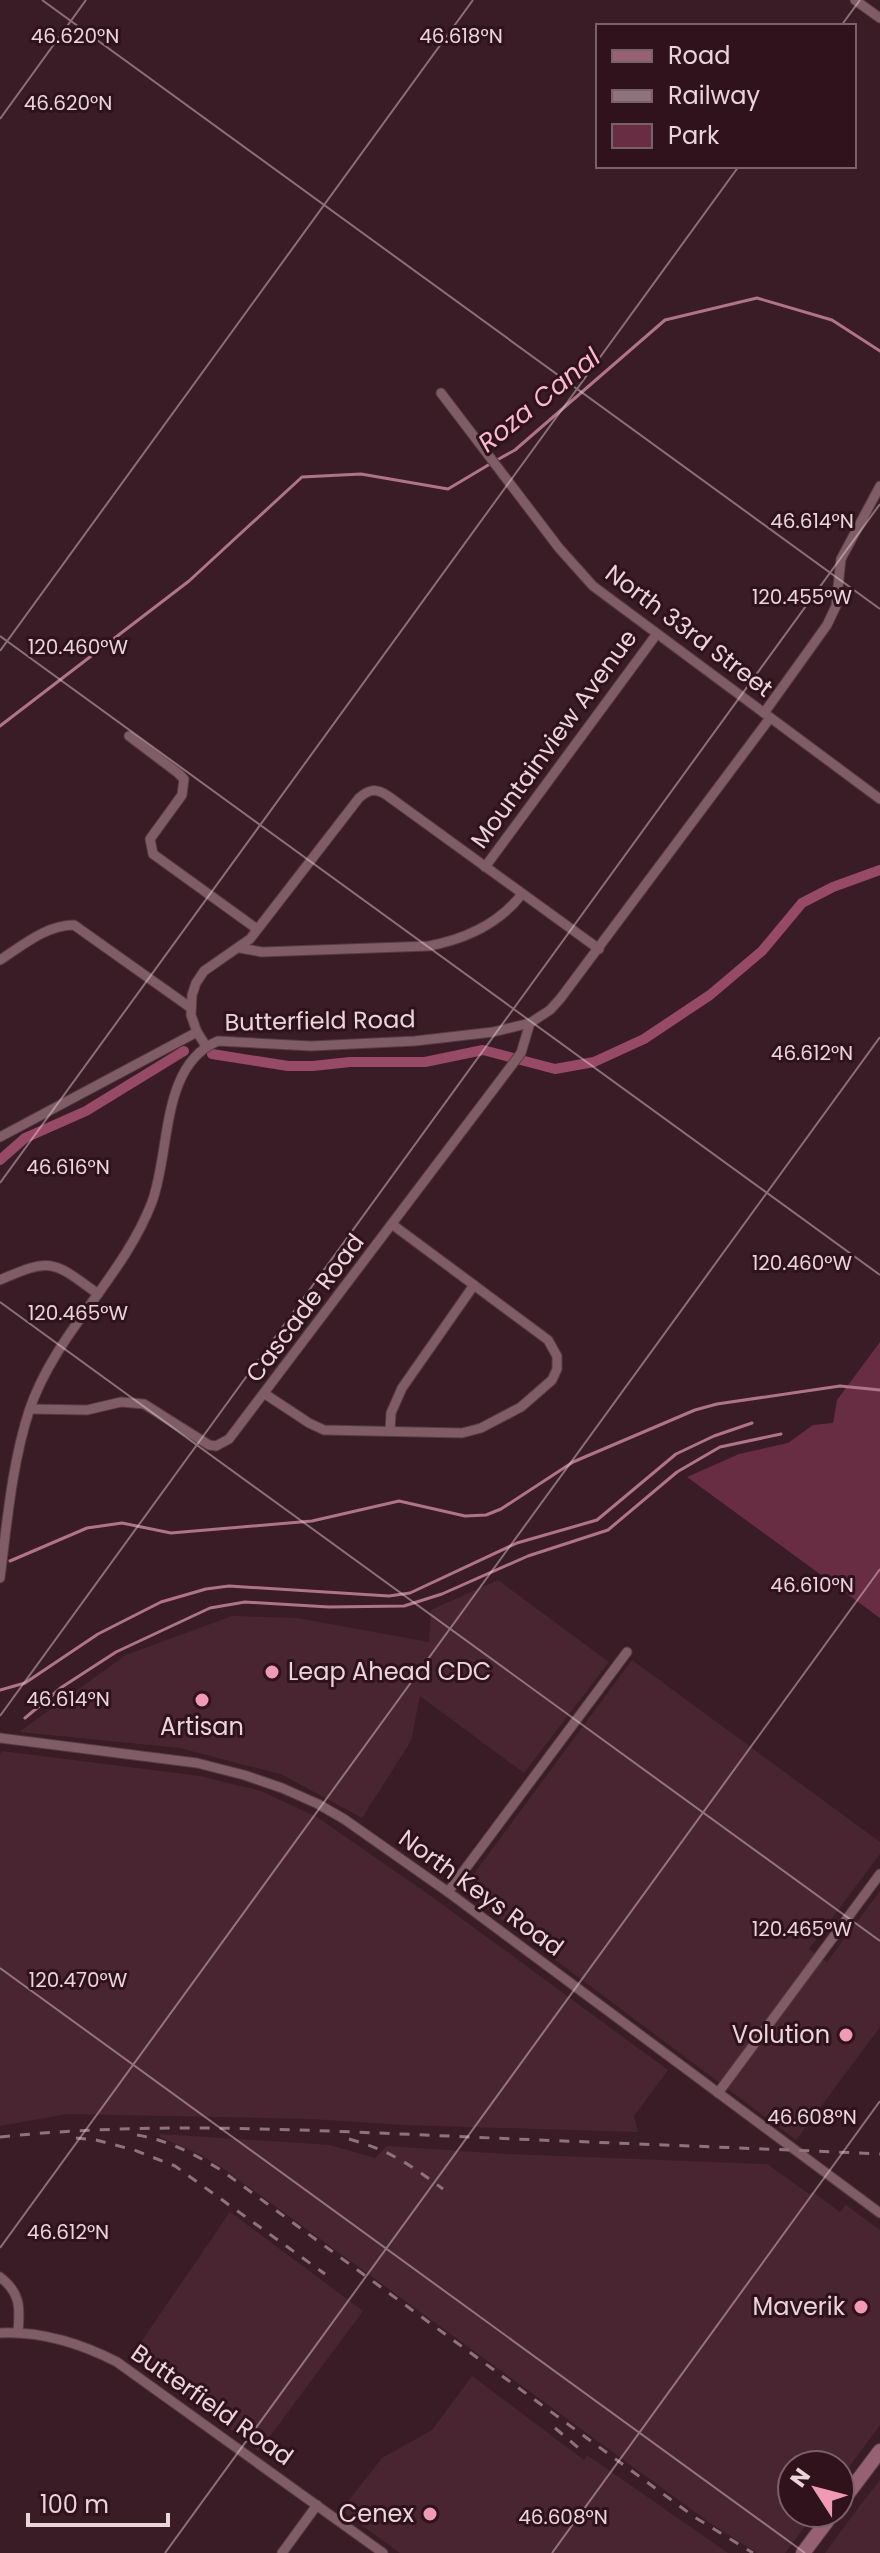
<svg xmlns="http://www.w3.org/2000/svg" width="880" height="2553" viewBox="0 0 880 2553" font-family="Poppins,sans-serif">
<rect width="100%" height="100%" fill="#3a1c26"/>
<g fill="#492531">
<path d="M498,1580L609,1662L524,1773L420,1696L411,1741L362,1818L281,1774L237,1763L180,1748L19,1732L126,1655L232,1616L297,1618L429,1642L431,1610Z"/>
<path d="M632,1660L880,1842V1854L809,1949L827,1962L880,1891V2027L796,2140L470,1896V1879Z"/>
<path d="M2,1751L200,1776L261,1791L317,1817L435,1899L668,2070L634,2116L638,2132L404,2125L311,2119L67,2114L0,2126V1754Z"/>
<path d="M160,2134L330,2145L375,2158L387,2146L506,2154L767,2164L809,2194L813,2192L840,2212L846,2205L880,2230V2425L840,2479V2465H792V2513H815L785,2553H757L710,2523L224,2169L201,2155L160,2137Z"/>
<path d="M230,2212L363,2311L259,2451L132,2355Z"/>
<path d="M472,2376L584,2460L587,2455L728,2553H400L341,2510L382,2458L432,2430Z"/>
<path d="M880,2480V2553H825L859,2507Z"/>
</g>
<path fill="#692d43" d="M880,1342V1618L687,1477L739,1454L788,1443L813,1425L833,1423L837,1400Z"/>
<g fill="none" stroke-linecap="round" stroke-linejoin="round">
<g stroke="#b07488" stroke-width="3">
<path d="M497,460L515,450L665,320L757,298L832,320L880,351"/>
<path d="M0,726L189,581L302,477L361,474L448,489L490,464"/>
<path d="M10,1561L87,1528L122,1523L171,1533L312,1521L399,1501L465,1516L486,1515L501,1509L573,1462L695,1410L717,1404L840,1386L880,1390"/>
<path d="M0,1690L25,1683L98,1634L161,1602L206,1589L229,1586L389,1596L410,1593L517,1543L597,1520L676,1454L714,1436L752,1423"/>
<path d="M25,1718L62,1687L116,1652L210,1608L245,1602L329,1607L404,1606L442,1594L528,1556L608,1530L677,1472L720,1447L781,1434"/>
</g>
<g stroke="#974a65" stroke-width="10">
<path d="M212,1054L288,1066H313L350,1062H425L483,1050L555,1069L594,1062L644,1039L710,995L762,951L802,903L833,887L880,870"/>
<path d="M0,1160L25,1138L86,1111L184,1051"/>
</g>
<defs>
<g id="minor">
<path d="M855,0L880,18"/>
<path d="M441,393L559,548L593,586L880,799"/>
<path d="M764,713L827,625L836,606L841,559L880,486"/>
<path d="M129,736L178,773L184,779L182,795L150,839L153,854L257,929"/>
<path d="M485,867L656,635"/>
<path d="M240,948L262,952L429,946C466,939 499,924 522,894"/>
<path d="M0,960C22,946 46,925 74,925L191,1008"/>
<path d="M206,1046L197,1032L191,1015L192,995L196,983L204,971L250,939L359,798C369,789 376,788 388,796L599,949"/>
<path d="M0,1137L197,1032"/>
<path d="M0,1280C52,1257 53,1261 98,1294"/>
<path d="M265,1394L309,1423L324,1430L462,1433L481,1428L521,1407L552,1380L557,1369V1356L548,1340L393,1225"/>
<path d="M30,1409L87,1410L121,1402L144,1404L209,1445L216,1446L229,1439L521,1053L530,1023"/>
<path d="M390,1431L391,1413L402,1388L474,1285"/>
<path d="M0,1578C7,1522 12,1464 29,1411C55,1333 123,1278 152,1202C171,1151 160,1065 218,1041L311,1046L415,1041L493,1032L530,1023L550,1010L560,999L770,718"/>
<path d="M0,1738L197,1763L244,1775L282,1788L318,1804L344,1819L448,1892L880,2213"/>
<path d="M448,1892L627,1652"/>
<path d="M718,2093L880,1874"/>
<path d="M0,2277C21,2293 20,2308 18,2332"/>
<path d="M0,2333C42,2331 80,2343 117,2362L383,2553"/>
<path d="M282,2553L317,2505"/>
</g>
<g id="secondary">
<path d="M840,2504L880,2451"/>
<path d="M803,2553L833,2513"/>
</g>
</defs>
<use href="#minor" stroke="#543b44" stroke-width="11"/>
<use href="#secondary" stroke="#543b44" stroke-width="16"/>
<use href="#minor" stroke="#7f5c66" stroke-width="9"/>
<use href="#secondary" stroke="#966172" stroke-width="14"/>
<g stroke="#8d737b" stroke-width="3" stroke-dasharray="10 10" stroke-linecap="butt">
<path d="M137,2135C168,2140 194,2154 221,2170L696,2518L753,2553"/>
<path d="M0,2137C142,2122 283,2129 425,2135C576,2142 728,2147 880,2154"/>
<path d="M76,2138L96,2140L134,2150L175,2166L325,2274"/>
<path d="M349,2139C391,2151 409,2164 443,2189"/>
<path d="M555,2428L582,2451"/>
</g>
</g>
<path fill="none" stroke="#ead5db" stroke-width="2" stroke-opacity="0.45" d="M42,0L880,609M841,26L860,0M0,119L86,0M0,636L880,1275M0,651L473,0M0,1183L739,166M0,1302L880,1941M0,1716L880,504M0,1968L805,2553M0,2248L880,1037M165,2553L880,1569M552,2553L880,2101"/>
<g fill="#f09ab6" stroke="#2f121c" stroke-width="3">
<circle cx="272" cy="1672" r="8"/>
<circle cx="202" cy="1700" r="8"/>
<circle cx="846" cy="2035" r="8"/>
<circle cx="861" cy="2307" r="8"/>
<circle cx="430" cy="2514" r="8"/>
</g>
<g text-anchor="middle" stroke-width="6" stroke-linejoin="round" paint-order="stroke">
<g font-size="24" fill="#ead5db" stroke="#2f121c">
<text transform="translate(689 631) rotate(37)" y="8">North 33rd Street</text>
<text transform="translate(554 739) rotate(-54)" y="8">Mountainview Avenue</text>
<text transform="translate(320 1021) rotate(-1)" y="8">Butterfield Road</text>
<text transform="translate(305 1308) rotate(-53)" y="8">Cascade Road</text>
<text transform="translate(481 1893) rotate(36)" y="8">North Keys Road</text>
<text transform="translate(212 2405) rotate(35)" y="8">Butterfield Road</text>
</g>
<g font-size="24" fill="#ead5db" stroke="#2f121c" text-anchor="end">
<text x="288" y="1680" text-anchor="start">Leap Ahead CDC</text>
<text x="202" y="1735" text-anchor="middle">Artisan</text>
<text x="830" y="2043">Volution</text>
<text x="845" y="2315">Maverik</text>
<text x="414" y="2522">Cenex</text>
</g>
<g font-size="26" font-style="italic" fill="#fdbace" stroke="#2f121c">
<text transform="translate(539 400) rotate(-39)" y="9">Roza Canal</text>
</g>
</g>
<g font-size="20" text-anchor="middle" fill="#ead5db" stroke="#2f121c" stroke-width="6" stroke-linejoin="round" paint-order="stroke">
<text x="75" y="43">46.620°N</text>
<text x="461" y="43">46.618°N</text>
<text x="68" y="110">46.620°N</text>
<text x="812" y="528">46.614°N</text>
<text x="802" y="604">120.455°W</text>
<text x="78" y="654">120.460°W</text>
<text x="812" y="1060">46.612°N</text>
<text x="68" y="1174">46.616°N</text>
<text x="802" y="1270">120.460°W</text>
<text x="78" y="1320">120.465°W</text>
<text x="812" y="1592">46.610°N</text>
<text x="68" y="1706">46.614°N</text>
<text x="802" y="1936">120.465°W</text>
<text x="78" y="1987">120.470°W</text>
<text x="812" y="2124">46.608°N</text>
<text x="68" y="2239">46.612°N</text>
<text x="563" y="2524">46.608°N</text>
</g>
<rect x="596" y="24" width="260" height="144" fill="#2f121c" stroke="#7a6068" stroke-width="2"/>
<rect x="612" y="50" width="40" height="12" fill="#966172" stroke="#7a6068" stroke-width="2"/>
<text x="668" y="64" font-size="24" fill="#ead5db">Road</text>
<rect x="612" y="90" width="40" height="12" fill="#8d737b" stroke="#7a6068" stroke-width="2"/>
<text x="668" y="104" font-size="24" fill="#ead5db">Railway</text>
<rect x="612" y="124" width="40" height="24" fill="#692d43" stroke="#7a6068" stroke-width="2"/>
<text x="668" y="144" font-size="24" fill="#ead5db">Park</text>
<g transform="translate(816 2489) rotate(306)"><circle r="38" fill="#2f121c" stroke="#7a6068" stroke-width="2"/>
<path d="M0-6L14 30L0 20L-14 30Z" fill="#f09ab6"/>
<text y="-12" font-size="22" font-weight="bold" text-anchor="middle" fill="#ead5db">N</text>
</g>
<path d="M28 2513v12h140v-12" fill="none" stroke="#ead5db" stroke-width="4"/>
<text x="40" y="2513" font-size="24" fill="#ead5db" stroke="#2f121c" stroke-width="6" paint-order="stroke">100 m</text>
</svg>
